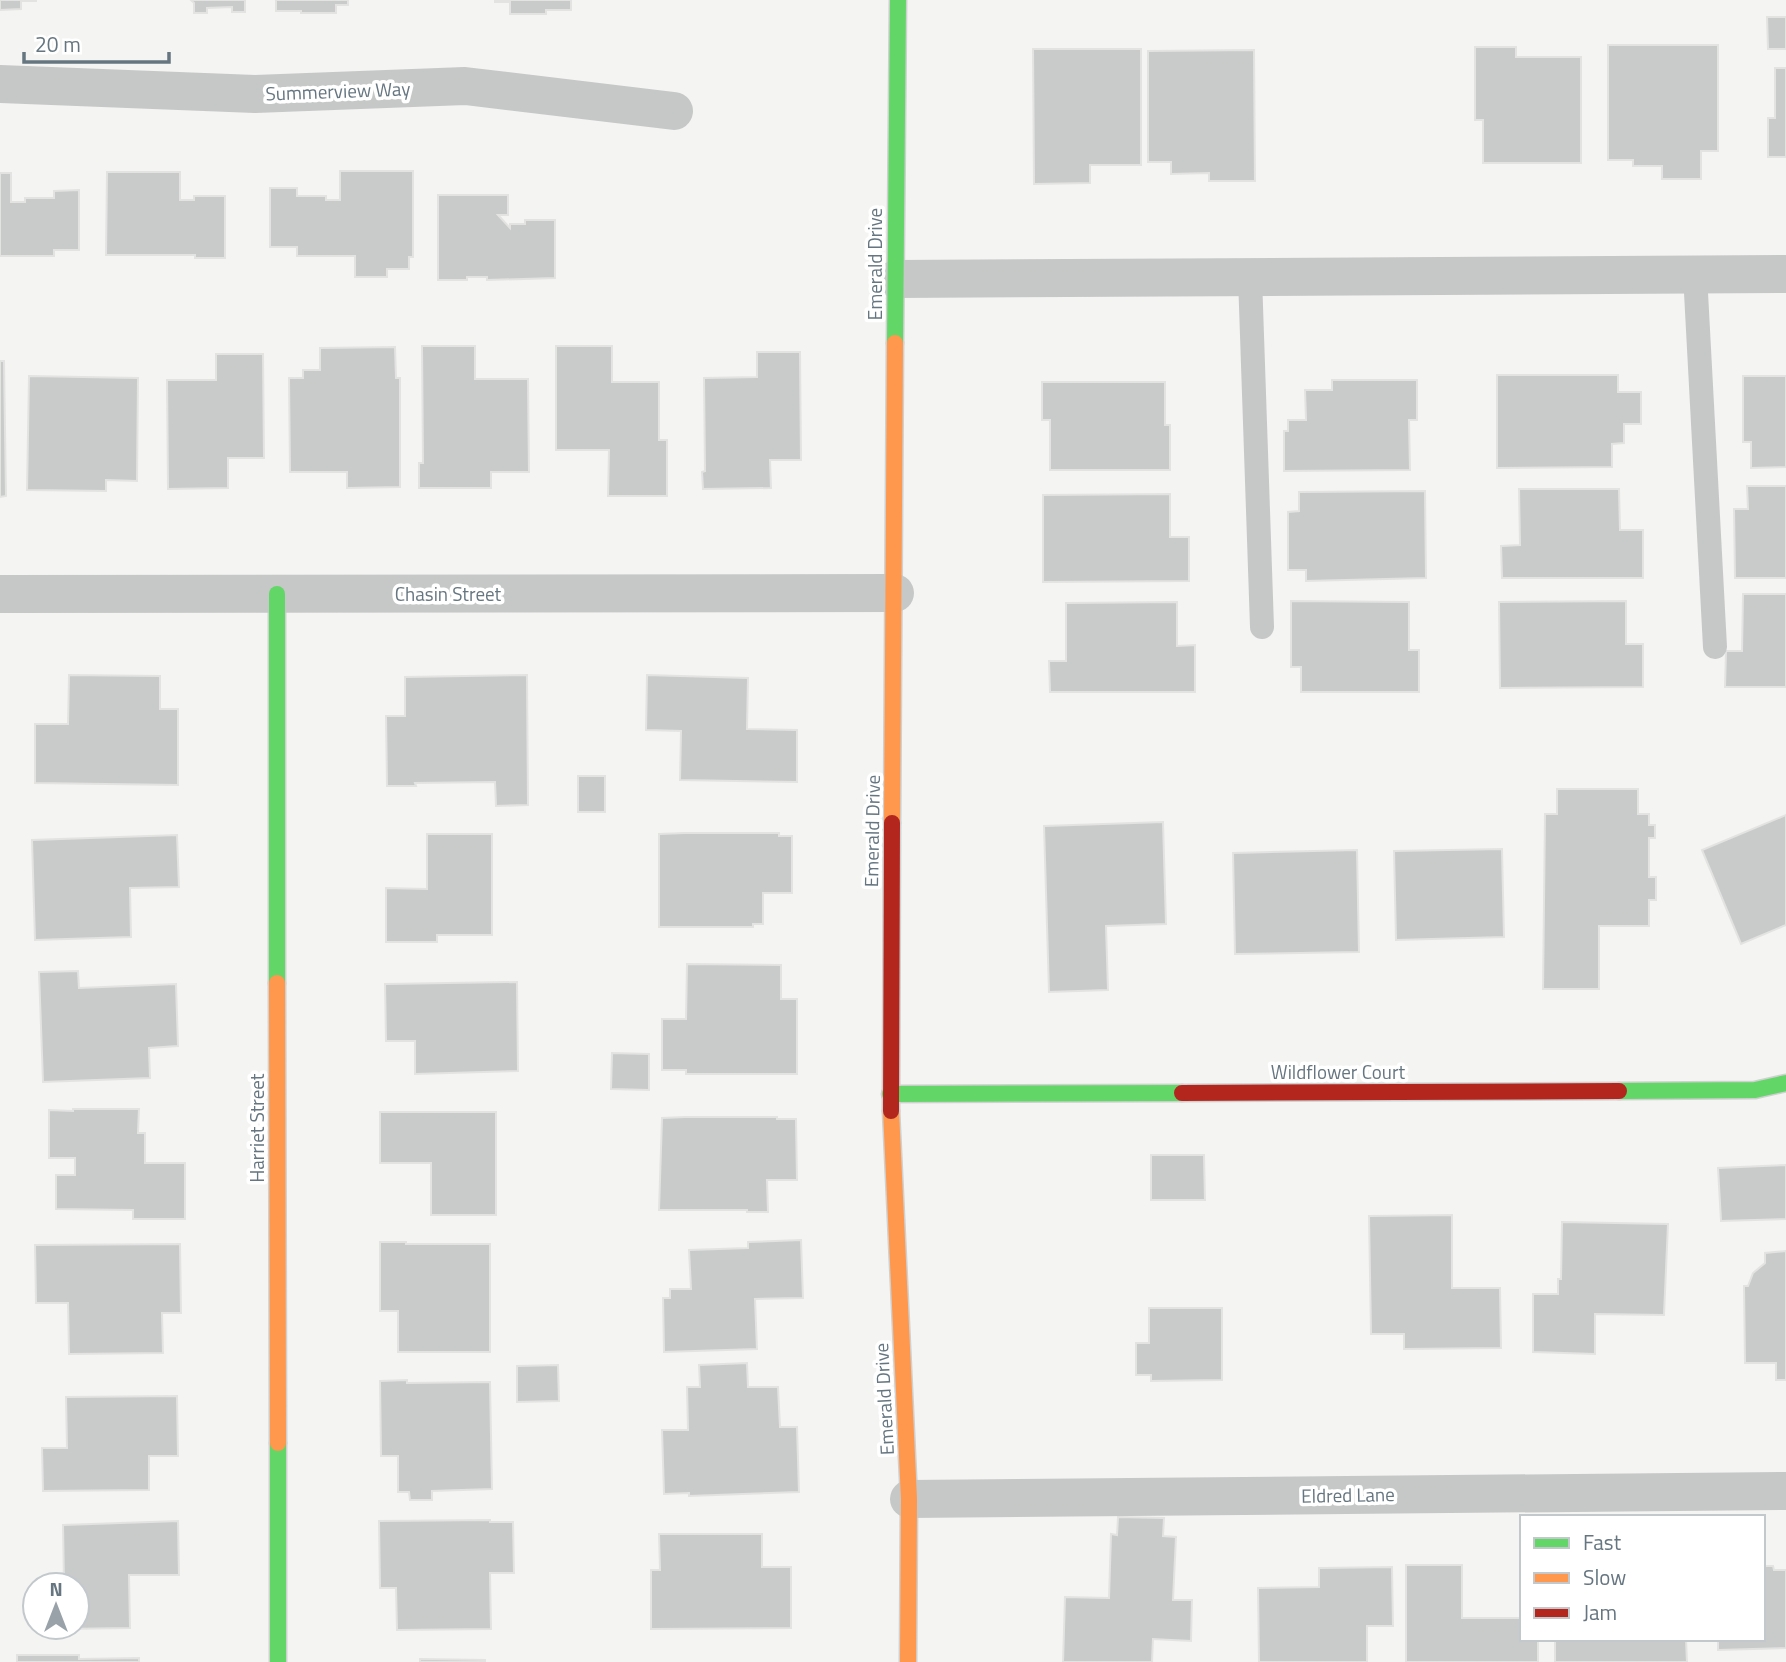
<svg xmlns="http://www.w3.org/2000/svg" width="1786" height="1662" viewBox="0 0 1786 1662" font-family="'Titillium Web',sans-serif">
<rect width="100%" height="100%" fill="#f4f4f2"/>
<g fill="#c9cbcb" stroke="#e3e3e2" stroke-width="2">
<path d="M0,0H36V1H21V9L0,10Z"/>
<path d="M191,0H245V12H232V7L207,8V13H194V3Z"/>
<path d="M276,0H348V5H336V13H301V11H276Z"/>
<path d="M495,0H571V10H546V14H510V2H495Z"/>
<path d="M1767,17H1786V49H1768Z"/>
<path d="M1608,45H1718V151H1701V179H1662V166H1633V160H1608Z"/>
<path d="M1475,47H1516V57H1581V163H1483V120H1475Z"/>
<path d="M1033,49H1141V165H1090V183L1034,184Z"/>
<path d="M1254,50L1255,181H1209V173L1171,174V162H1148V51Z"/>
<path d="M1775,68H1786V157H1768V118H1775Z"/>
<path d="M340,171H413V257H409V269H387V277H355V256H297V247H270V188H297V196H326V200H340Z"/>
<path d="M107,172H180V200H194V196H225V258H195V255H106Z"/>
<path d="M0,173H11V202H25V198H54V191L79,190V250H54V256H0Z"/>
<path d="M438,195H508V215H498L510,228V224H525V220H555V278L487,280V277H467V280H438Z"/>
<path d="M422,346H475V379H528L529,472H491V488H419V463H423Z"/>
<path d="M556,346H612V382H659V440H667V496H608L609,450H556Z"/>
<path d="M395,347L396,378H400V487L347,488V472H290L289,378H303V370H320V348Z"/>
<path d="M757,352H800L801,460H770L771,488L703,489L702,472L705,471L704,378L757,377Z"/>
<path d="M216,354H263L264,458H228V488L168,489L167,380H216Z"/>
<path d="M0,361H4L6,496L0,497Z"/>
<path d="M1497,375H1618V392H1641V424H1624V443L1612,444V467L1497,468Z"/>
<path d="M29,376L138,378L137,481L106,480V491L27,490Z"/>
<path d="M1743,376H1786V467L1751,468V442H1743Z"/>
<path d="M1332,380H1417V420H1409L1410,470L1284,471V431H1288V420H1306L1305,390H1332Z"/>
<path d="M1042,382H1165V425H1170V470H1050V420H1042Z"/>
<path d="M1747,486H1786V578H1735L1734,509H1748Z"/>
<path d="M1519,489H1619L1620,530H1643V578H1502L1501,546L1520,545Z"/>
<path d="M1425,491L1426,578L1306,581V570H1288V512L1299,511V492Z"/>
<path d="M1170,494V537H1189V581L1043,582V495Z"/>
<path d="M1743,594H1786V687H1725L1726,651H1742Z"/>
<path d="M1291,601L1409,602V650H1419V692H1301V667H1291Z"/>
<path d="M1626,601V644H1643V687L1500,688L1499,602Z"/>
<path d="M1177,602V646L1195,645V692H1050L1049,661H1066V603Z"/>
<path d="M69,675L160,676V709H178V785L35,783V724H68Z"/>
<path d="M527,675L528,805L496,806L495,782L415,783L416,786H387L386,716H405V677Z"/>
<path d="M647,675L748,678L747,729L797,730V782L680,780L681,731L646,730Z"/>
<rect x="578" y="776" width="27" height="36"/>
<path d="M1557,789H1638V814H1649V825H1655V838H1649V877H1656V900H1649V926H1599V989H1543L1545,814H1557Z"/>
<path d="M1786,815V925L1741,944L1702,850Z"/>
<path d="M1163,822L1166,924L1106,926L1108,990L1049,992L1044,826Z"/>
<path d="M685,833H779V836H792V893H763V924H753V927H659V834Z"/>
<path d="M427,834H492V935H437V942H386V888L427,889Z"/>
<path d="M177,835L179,887L130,888L131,937L35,940L32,840Z"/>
<path d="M1502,849L1504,937L1396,940L1394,851Z"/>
<path d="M1357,850L1359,952L1235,954L1233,853Z"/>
<path d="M687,964L781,965V999H797V1074H686V1070H662V1019H686Z"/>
<path d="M78,971L79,988L176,984L178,1046L149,1048L150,1078L43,1082L39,972Z"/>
<path d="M517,982L518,1071L415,1074V1041H386L385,984Z"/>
<path d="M612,1053L649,1054V1090L611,1089Z"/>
<path d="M73,1109H139L138,1133H145V1163H185V1219H133V1210L56,1209V1175H75V1158H49V1110L73,1111Z"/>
<path d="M380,1112H496V1215H431V1163H380Z"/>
<path d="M685,1117H777V1119H796L797,1180H767L768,1212H747V1210H659L662,1118Z"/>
<path d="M1151,1155H1204L1205,1200H1151Z"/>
<path d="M1786,1165V1219L1721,1221L1718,1168Z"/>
<path d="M1452,1215V1288H1500L1501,1348L1404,1349V1334H1371L1369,1216Z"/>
<path d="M1562,1222L1668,1224L1664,1315L1595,1314V1354L1533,1352V1294H1558V1279H1561Z"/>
<path d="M801,1240L803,1298L755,1299L757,1349L664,1352L663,1298H670V1289H691L689,1250L748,1248V1242Z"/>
<path d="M380,1242H406V1244H490V1352H398V1311H380Z"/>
<path d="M180,1244L181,1313H162L163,1353L69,1354L68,1303H36L35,1245Z"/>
<path d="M1786,1251V1380H1776V1363H1745L1744,1286H1748L1753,1273L1765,1263V1253Z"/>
<path d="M1149,1308H1222V1380L1151,1381V1375H1136V1343H1149Z"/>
<path d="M747,1363L748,1387H778L780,1427H797L799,1492L689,1496V1493L664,1494L662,1430H688L687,1387H700L699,1365Z"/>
<path d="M558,1365L559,1401L517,1402V1366Z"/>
<path d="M407,1380V1383L490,1382L492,1489L432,1491V1500H410L409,1492H398V1456H381L380,1381Z"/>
<path d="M177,1396L178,1456H149V1490L43,1491L42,1448H67L66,1397Z"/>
<path d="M1118,1517L1164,1518L1163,1536L1176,1537L1173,1600H1192L1191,1641L1153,1639L1152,1662H1063L1065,1597L1109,1598L1111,1534L1117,1535Z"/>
<path d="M490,1520V1522H513L514,1573H490L491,1629L397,1630L396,1588H380L379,1521Z"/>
<path d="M178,1521L179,1575H129L130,1628L64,1629V1627H77V1585H64L63,1525Z"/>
<path d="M659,1534H762V1567H791V1628L651,1629V1570H660Z"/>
<path d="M1406,1565H1462V1618H1522V1639H1538V1662H1406Z"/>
<path d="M1763,1566H1773L1774,1570H1786V1648L1718,1650V1639H1763Z"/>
<path d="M1392,1567L1393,1626H1367V1662H1259L1258,1588L1319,1587V1568Z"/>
<path d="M1555,1639H1686L1687,1662H1555Z"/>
<path d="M17,1655H79V1659L139,1658V1662H17Z"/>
<path d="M420,1659L485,1660V1662H420Z"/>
</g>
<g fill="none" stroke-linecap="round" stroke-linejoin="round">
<defs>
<g id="fast">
<path d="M895,343L898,0"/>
<path d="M277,594V983"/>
<path d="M1619,1091L1755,1090L1786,1083"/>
<path d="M890,1094L1182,1093"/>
<path d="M278,1443V1662"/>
</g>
<g id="slow">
<path d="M892,823L895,343"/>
<path d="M277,983L278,1443"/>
<path d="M891,1111L909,1499L908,1662"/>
</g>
<g id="jam">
<path d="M1182,1093L1619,1091"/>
<path d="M891,1111L892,823"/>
</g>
</defs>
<use href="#fast" stroke="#cfd0d0" stroke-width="19"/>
<use href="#slow" stroke="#cfd0d0" stroke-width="19"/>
<use href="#jam" stroke="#cfd0d0" stroke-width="19"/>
<g stroke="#c6c8c8" stroke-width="24">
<path d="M1695,274L1715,647"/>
<path d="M1250,277L1262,627"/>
</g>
<g stroke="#c6c8c8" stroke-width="38">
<path d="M0,84L255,94L465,86L674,111"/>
<path d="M896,279L1786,274"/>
<path d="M0,594L895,593"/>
<path d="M909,1499L1786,1491"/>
</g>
<use href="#fast" stroke="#63d668" stroke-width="16"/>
<use href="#slow" stroke="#ff974d" stroke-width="16"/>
<use href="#jam" stroke="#b3261e" stroke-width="16"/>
</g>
<g text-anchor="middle" stroke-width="7" stroke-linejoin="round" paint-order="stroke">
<g font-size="19" fill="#667680" stroke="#fff">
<text transform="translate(338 91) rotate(-2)" y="7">Summerview Way</text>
<text transform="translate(875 264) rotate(-90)" y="7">Emerald Drive</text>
<text x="448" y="601">Chasin Street</text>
<text transform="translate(872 831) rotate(-89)" y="7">Emerald Drive</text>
<text x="1338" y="1079">Wildflower Court</text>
<text transform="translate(257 1128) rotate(-90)" y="7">Harriet Street</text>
<text transform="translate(884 1399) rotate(-93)" y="7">Emerald Drive</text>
<text transform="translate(1348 1495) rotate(-1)" y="7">Eldred Lane</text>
</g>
</g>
<rect x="1520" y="1515" width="245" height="126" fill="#ffffff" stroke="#c2c8cc" stroke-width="2"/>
<rect x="1534" y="1538" width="35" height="10" fill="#63d668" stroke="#c2c8cc" stroke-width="2"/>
<text x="1583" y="1550" font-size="21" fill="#667680">Fast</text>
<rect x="1534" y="1573" width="35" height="10" fill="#ff974d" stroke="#c2c8cc" stroke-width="2"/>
<text x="1583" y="1585" font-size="21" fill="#667680">Slow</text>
<rect x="1534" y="1608" width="35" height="10" fill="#b3261e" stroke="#c2c8cc" stroke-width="2"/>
<text x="1583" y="1620" font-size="21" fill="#667680">Jam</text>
<g transform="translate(56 1606)"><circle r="33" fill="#ffffff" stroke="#c2c8cc" stroke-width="2"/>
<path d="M0-5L12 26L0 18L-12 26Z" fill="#98a2a8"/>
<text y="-10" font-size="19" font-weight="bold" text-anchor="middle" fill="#667680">N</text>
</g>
<path d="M24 52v10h145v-10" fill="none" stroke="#667680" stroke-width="3.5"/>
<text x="35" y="52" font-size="21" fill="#667680" stroke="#ffffff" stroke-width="5" paint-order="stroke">20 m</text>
</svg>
